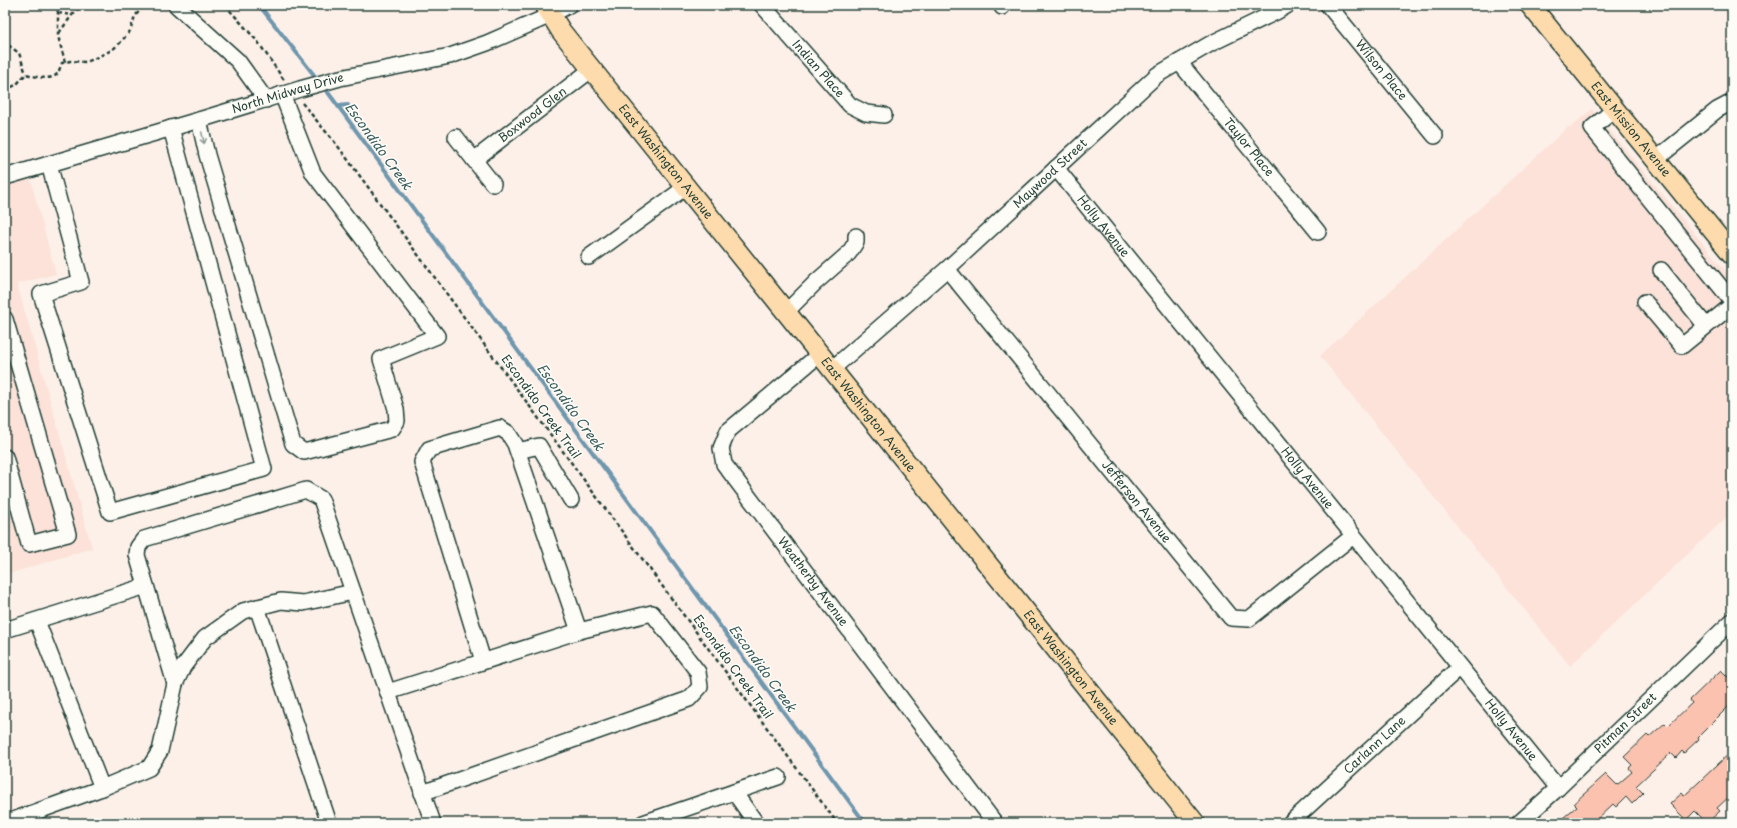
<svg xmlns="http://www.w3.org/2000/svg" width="1737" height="828" viewBox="0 0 1737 828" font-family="'Playpen Sans',sans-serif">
<rect width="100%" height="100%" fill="#fdf0e9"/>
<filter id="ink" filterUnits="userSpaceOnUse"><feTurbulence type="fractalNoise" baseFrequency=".025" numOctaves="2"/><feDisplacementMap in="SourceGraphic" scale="8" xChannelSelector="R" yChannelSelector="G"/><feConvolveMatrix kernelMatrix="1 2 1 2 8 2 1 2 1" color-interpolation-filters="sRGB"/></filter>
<g filter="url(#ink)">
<g fill="#fce2d8">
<path d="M1592,109L1732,279V512L1570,666L1320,356L1569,126L1570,128Z"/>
<path d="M28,170L56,274L17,284L92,548L5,575V177Z"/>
</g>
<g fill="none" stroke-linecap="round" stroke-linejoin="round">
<g stroke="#6e96ad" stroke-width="4">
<path d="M259,5L318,80"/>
<path d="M324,87L865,823"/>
<path d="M338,106L348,105"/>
</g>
</g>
<g fill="#fbc2b0" stroke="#1f3d34">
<path d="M1721,670L1732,681V703L1698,737L1699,739L1684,753L1682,751L1676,758L1671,753L1636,786L1643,793L1632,804L1626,797L1616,807L1613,804L1593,823H1557L1577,806L1574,803L1606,774L1617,785L1632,772L1629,768L1632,765L1624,757L1647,735L1649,737L1665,723L1668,726L1692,703L1690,700Z"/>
<path d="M1732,751V794L1717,808L1720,811L1707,823L1695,811L1686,820L1670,804L1682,793L1684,796Z"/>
</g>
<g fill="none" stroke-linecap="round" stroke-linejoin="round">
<defs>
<g id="minor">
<path d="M176,5L238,61L266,100"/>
<path id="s1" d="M762,5L850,105L866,113L884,115"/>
<path d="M1001,5L1002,7"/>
<path id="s2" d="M1328,5L1435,136"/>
<path id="s3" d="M1179,62L1318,232"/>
<path d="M1614,110L1592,128L1732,301"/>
<path d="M199,120L207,155L293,444L304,452L392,429L397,421L396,409L381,359L437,336L313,173L282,94"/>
<path d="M456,137L493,184"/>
<path id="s4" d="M474,160L592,69"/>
<path d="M1655,160L1717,110L1732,102"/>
<path d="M49,164L81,282L41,294L110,512L264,469L171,128"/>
<path id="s5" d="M1056,168L1558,788"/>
<path id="s6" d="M5,177L199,120L300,89L340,78L450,56L487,43L551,15L569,5"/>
<path d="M589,257L686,187"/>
<path id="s7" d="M947,269L1231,618L1249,619L1353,536"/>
<path d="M1661,270L1706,326"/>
<path d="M1645,302L1682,346L1732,305"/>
<path d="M786,312L816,282L849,253L856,242V236"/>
<path d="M5,319L68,534L29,544L5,457"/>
<path id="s8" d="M820,354L728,431L721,448L724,464L995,823"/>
<path id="s9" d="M832,369L947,269L1157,75L1210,44L1276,12L1288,5"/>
<path d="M518,451L539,446L571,500"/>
<path d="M257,607L329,823"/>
<path d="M37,621L102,788"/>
<path d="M5,630L146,586"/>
<path d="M483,661L422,462L429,449L500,428L508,433L515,444L579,631"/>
<path d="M175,684L137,555L138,547L144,539L306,490L321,499L433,823"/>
<path d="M388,692L579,631L652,613L698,672L700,687L689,699L422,793"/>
<path d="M734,792L756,823"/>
<path d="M5,823L102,788L149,768L160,751L175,684L183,667L205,638L243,611L281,601L303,603L353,592"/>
<path d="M643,823L778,777"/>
<path id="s10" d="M1290,823L1460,667"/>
<path id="s11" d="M1519,823L1558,788L1732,621"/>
</g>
<g id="major">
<path id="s12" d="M545,5L561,31L1195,823"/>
<path id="s13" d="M1530,5L1732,254"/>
</g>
</defs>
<use href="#minor" stroke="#1f3d34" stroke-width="18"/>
<use href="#major" stroke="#1f3d34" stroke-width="22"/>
<g stroke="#1f3d34" stroke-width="2.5" stroke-dasharray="4 3" stroke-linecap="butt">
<path d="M53,5L58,12V36L65,62"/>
<path d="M225,5L258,42L284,80"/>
<path d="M5,7L7,5"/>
<path d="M58,13L72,15L82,5"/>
<path d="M59,33L72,15"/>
<path d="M5,39L8,45L19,53L26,74"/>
<path d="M5,90L16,85L26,74C33,76 49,81 56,75C59,73 60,67 62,63L70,61L87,62L112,50L120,43L130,31L135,16L145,5"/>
<path d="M302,103L337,145L837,823"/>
</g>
<use href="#minor" stroke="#fdfcf7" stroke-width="15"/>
<use href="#major" stroke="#fedbac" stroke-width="19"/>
</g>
<defs><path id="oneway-shaft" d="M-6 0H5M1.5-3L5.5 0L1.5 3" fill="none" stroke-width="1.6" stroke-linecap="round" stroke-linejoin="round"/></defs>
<use stroke="#8e9c96" href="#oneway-shaft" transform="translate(203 138) rotate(77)"/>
</g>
<g text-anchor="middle" stroke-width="3" stroke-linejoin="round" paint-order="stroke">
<g font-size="12" fill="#1f3d34" stroke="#fdfcf7">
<text dy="4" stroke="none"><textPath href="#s1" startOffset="85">Indian Place</textPath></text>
<text dy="4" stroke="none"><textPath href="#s2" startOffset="84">Wilson Place</textPath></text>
<text dy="4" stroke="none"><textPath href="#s6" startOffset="295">North Midway Drive</textPath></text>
<text dy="4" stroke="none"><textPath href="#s4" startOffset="74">Boxwood Glen</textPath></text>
<text dy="4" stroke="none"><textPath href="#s13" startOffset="160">East Mission Avenue</textPath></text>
<text dy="4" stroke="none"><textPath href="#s3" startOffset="110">Taylor Place</textPath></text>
<text dy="4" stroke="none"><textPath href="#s12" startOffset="198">East Washington Avenue</textPath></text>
<text dy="4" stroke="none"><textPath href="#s9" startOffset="293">Maywood Street</textPath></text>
<text dy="4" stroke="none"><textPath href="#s5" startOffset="75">Holly Avenue</textPath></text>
<text transform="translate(541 407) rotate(54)" y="4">Escondido Creek Trail</text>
<text dy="4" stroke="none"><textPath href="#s12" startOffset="522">East Washington Avenue</textPath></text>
<text dy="4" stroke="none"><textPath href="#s5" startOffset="399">Holly Avenue</textPath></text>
<text dy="4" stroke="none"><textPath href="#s7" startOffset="300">Jefferson Avenue</textPath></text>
<text dy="4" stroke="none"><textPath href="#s8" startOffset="302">Weatherby Avenue</textPath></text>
<text transform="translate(733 667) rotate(54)" y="4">Escondido Creek Trail</text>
<text dy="4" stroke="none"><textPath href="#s12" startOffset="846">East Washington Avenue</textPath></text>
<text dy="4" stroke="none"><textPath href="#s11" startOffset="146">Pitman Street</textPath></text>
<text dy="4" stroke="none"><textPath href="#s5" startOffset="723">Holly Avenue</textPath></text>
<text dy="4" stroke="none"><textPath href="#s10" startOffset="115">Carlann Lane</textPath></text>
</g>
<g font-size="13" font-style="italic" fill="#395b5c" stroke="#fdfcf7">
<text transform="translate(379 146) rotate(54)" y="5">Escondido Creek</text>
<text transform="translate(571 407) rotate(54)" y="5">Escondido Creek</text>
<text transform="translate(763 668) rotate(54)" y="5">Escondido Creek</text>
</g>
</g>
<rect width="1737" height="828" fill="none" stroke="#fdfcf7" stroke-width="20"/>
<rect x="10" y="10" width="1717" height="808" fill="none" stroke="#1f3d34" stroke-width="1.5" filter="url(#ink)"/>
</svg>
